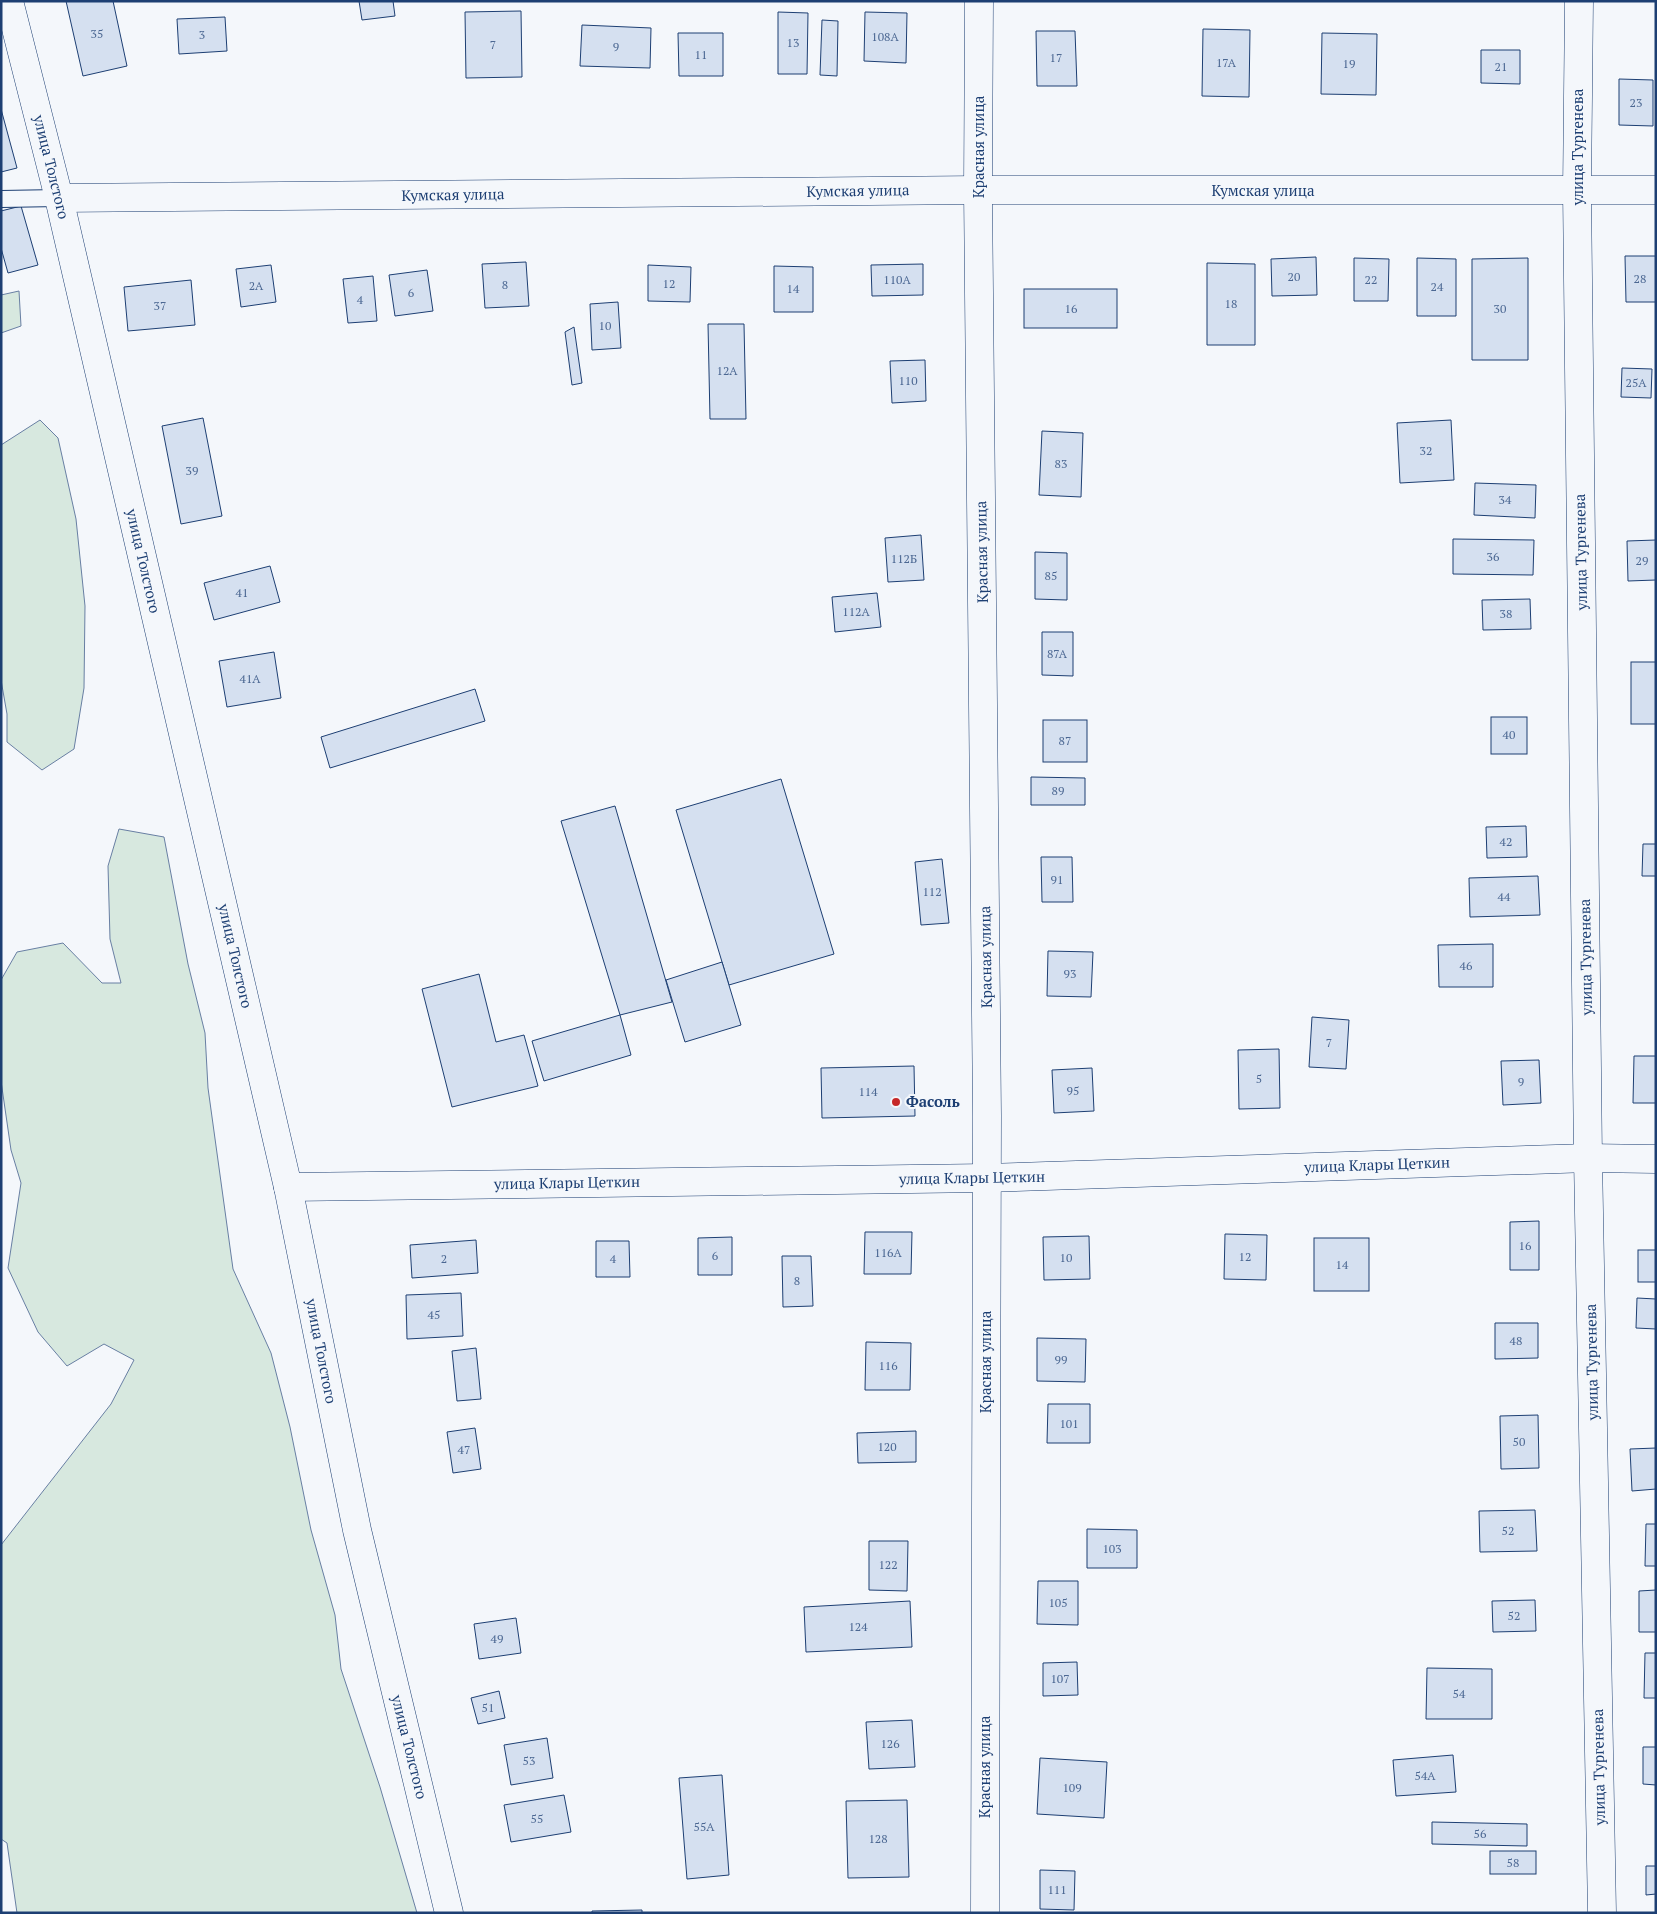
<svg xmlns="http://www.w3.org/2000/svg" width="1657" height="1914" viewBox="0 0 1657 1914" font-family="'PT Serif',serif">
<rect width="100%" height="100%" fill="#f4f7fb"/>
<g fill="#d7e8df" stroke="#687fa3">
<path d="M19,291L21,326L1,333V295Z"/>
<path d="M40,420L58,438L76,519L85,606L84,688L74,749L42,770L7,742V714L1,680V445Z"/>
<path d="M119,829L164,837L188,964L205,1033L208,1088L233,1269L271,1353L290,1427L311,1530L335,1615L341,1669L380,1787L417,1913H17L7,1843L1,1839V1545L111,1404L134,1360L104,1344L67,1366L38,1332L8,1268L21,1183L11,1150L1,1081V980L17,952L63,943L102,983H121L110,939L108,866Z"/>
</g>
<g fill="#d5e0f0" stroke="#1d3f73">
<path d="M66,1H113L127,66L83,76Z"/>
<path d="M359,1H393L395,16L362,20Z"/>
<path d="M521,11L522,77L466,78L465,12Z"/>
<path d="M778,12L808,13L807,74H778Z"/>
<path d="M865,12L907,13L906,63L864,61Z"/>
<path d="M225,17L227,51L179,54L177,19Z"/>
<path d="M822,20L838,21L837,76L820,75Z"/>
<path d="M582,25L651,28L650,68L580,66Z"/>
<path d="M1203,29L1250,30L1249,97L1202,96Z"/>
<path d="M1036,31H1075L1077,86H1037Z"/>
<path d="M678,33H723V76H679Z"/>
<path d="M1322,33L1377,34L1376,95L1321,94Z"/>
<path d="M1481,50H1520V84L1481,83Z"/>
<path d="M1619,79L1653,80V126L1619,125Z"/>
<path d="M1,109L17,168L1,172Z"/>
<path d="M21,206L38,265L8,273L1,248V211Z"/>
<path d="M1625,256H1656V302H1626Z"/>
<path d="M1316,257L1317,295L1272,296L1271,259Z"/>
<path d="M1354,258L1389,259L1388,301H1354Z"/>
<path d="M1417,258L1456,259V316H1417Z"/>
<path d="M1528,258V360H1472V259Z"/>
<path d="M526,262L529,306L485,308L482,264Z"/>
<path d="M1207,263L1255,264V345H1207Z"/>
<path d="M923,264V295L872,296L871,265Z"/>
<path d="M271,265L276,302L241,307L236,269Z"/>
<path d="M648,265L691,267L690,302L648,301Z"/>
<path d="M774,266L813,267V312H774Z"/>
<path d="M427,270L433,311L395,316L389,275Z"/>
<path d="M373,276L377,321L348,323L343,279Z"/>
<path d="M191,280L195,325L128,331L124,287Z"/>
<rect x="1024" y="289" width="93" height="39"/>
<path d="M618,302L621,348L592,350L590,304Z"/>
<path d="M708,324H744L746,419H710Z"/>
<path d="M574,327L582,383L572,385L565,332Z"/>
<path d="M925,360L926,401L892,403L890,361Z"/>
<path d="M1622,368L1652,369L1651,398L1621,397Z"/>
<path d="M203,418L222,516L181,524L162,426Z"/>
<path d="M1451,420L1454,480L1400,483L1397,423Z"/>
<path d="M1042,431L1083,433L1081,497L1039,495Z"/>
<path d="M1475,483L1536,485L1535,518L1474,515Z"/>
<path d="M921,535L924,580L888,582L885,538Z"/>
<path d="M1453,539L1534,540L1533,575L1453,574Z"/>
<path d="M1656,540V580L1628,581L1627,541Z"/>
<path d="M1035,552L1067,553V600L1035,599Z"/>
<path d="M270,566L280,602L214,620L204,583Z"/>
<path d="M877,593L881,627L835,632L832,597Z"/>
<path d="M1530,599L1531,629L1483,630L1482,600Z"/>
<path d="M1042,632H1073V676L1042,675Z"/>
<path d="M274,652L281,698L227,707L219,661Z"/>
<rect x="1631" y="662" width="25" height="62"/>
<path d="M475,689L485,721L330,768L321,737Z"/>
<rect x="1491" y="717" width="36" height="37"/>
<rect x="1043" y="720" width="44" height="42"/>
<path d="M1031,777L1085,778V805H1031Z"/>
<path d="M781,779L834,954L729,985L676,810Z"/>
<path d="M615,806L672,1002L620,1015L561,821Z"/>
<path d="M1526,826L1527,857L1487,858L1486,827Z"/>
<path d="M1643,844H1656V876H1642Z"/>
<path d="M1041,857H1072L1073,902H1042Z"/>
<path d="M942,859L949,923L921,925L915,862Z"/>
<path d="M1538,876L1540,915L1470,917L1469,878Z"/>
<path d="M1493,944V987H1439L1438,945Z"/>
<path d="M1048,951L1093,952L1091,997L1047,996Z"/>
<path d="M722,962L741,1025L685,1042L666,980Z"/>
<path d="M479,974L496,1042L524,1035L538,1086L452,1107L422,989Z"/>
<path d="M620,1015L631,1055L544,1081L532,1041Z"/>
<path d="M1312,1017L1349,1020L1346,1069L1309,1067Z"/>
<path d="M1279,1049L1280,1108L1239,1109L1238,1050Z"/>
<path d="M1634,1056H1656V1103H1633Z"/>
<path d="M1539,1060L1541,1103L1503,1105L1501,1061Z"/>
<path d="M914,1066L915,1116L822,1118L821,1068Z"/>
<path d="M1092,1068L1094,1111L1054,1113L1052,1070Z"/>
<path d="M1539,1221V1270H1510V1222Z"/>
<path d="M865,1232H912L911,1274H864Z"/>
<path d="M1225,1234L1267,1235L1266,1280L1224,1279Z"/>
<path d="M1089,1236L1090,1279L1044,1280L1043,1237Z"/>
<path d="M732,1237V1275H698V1238Z"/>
<rect x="1314" y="1238" width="55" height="53"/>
<path d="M476,1240L478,1273L412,1278L410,1245Z"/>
<path d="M596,1241H629L630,1277H596Z"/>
<rect x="1638" y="1250" width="18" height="32"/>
<path d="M782,1256H811L813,1306L783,1307Z"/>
<path d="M461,1293L463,1336L407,1339L406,1295Z"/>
<path d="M1637,1298L1656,1299V1329L1636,1328Z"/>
<path d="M1495,1323H1538V1358L1495,1359Z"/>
<path d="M1037,1338L1086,1339L1085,1382L1037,1381Z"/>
<path d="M866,1342L911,1343L910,1390H865Z"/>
<path d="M476,1348L481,1399L457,1401L452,1351Z"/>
<path d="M1048,1404H1090V1443H1047Z"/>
<path d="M1538,1415L1539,1468L1501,1469L1500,1416Z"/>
<path d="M475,1428L481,1469L453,1473L447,1432Z"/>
<path d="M916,1431V1462L858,1463L857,1433Z"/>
<path d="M1656,1448V1489L1632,1491L1630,1449Z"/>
<path d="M1535,1510L1537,1551L1480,1552L1479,1511Z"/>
<path d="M1646,1524H1656V1566H1645Z"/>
<path d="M1087,1529L1137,1530V1568H1087Z"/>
<path d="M869,1541H908L907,1591L869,1590Z"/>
<path d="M1038,1581H1078V1625L1037,1624Z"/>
<path d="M1656,1590V1632H1639V1591Z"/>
<path d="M1535,1600L1536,1631L1493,1632L1492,1601Z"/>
<path d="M910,1601L912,1647L806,1652L804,1607Z"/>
<path d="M516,1618L521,1653L479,1659L474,1624Z"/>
<path d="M1645,1653H1656V1698H1644Z"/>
<path d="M1077,1662L1078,1695L1043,1696V1663Z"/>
<path d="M1427,1668L1492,1669V1719H1426Z"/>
<path d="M499,1691L505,1718L478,1724L471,1698Z"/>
<path d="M912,1720L915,1767L869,1769L866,1722Z"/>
<path d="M547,1738L553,1778L511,1785L504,1745Z"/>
<path d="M1643,1747H1656V1785L1643,1784Z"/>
<path d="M1453,1755L1456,1792L1396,1796L1393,1760Z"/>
<path d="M1040,1758L1107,1762L1104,1818L1037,1814Z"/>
<path d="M722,1775L729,1875L687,1879L679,1778Z"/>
<path d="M564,1795L571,1832L511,1842L504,1805Z"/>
<path d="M907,1800L909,1877L848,1878L846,1801Z"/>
<path d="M1432,1822L1527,1824V1846L1432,1844Z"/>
<rect x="1490" y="1851" width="46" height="23"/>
<path d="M1646,1866H1656V1894L1646,1895Z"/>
<path d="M1040,1870L1075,1871L1074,1910L1040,1909Z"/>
<path d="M642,1910V1913H592V1911Z"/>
</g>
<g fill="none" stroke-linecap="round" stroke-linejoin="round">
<defs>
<path id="lane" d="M1,199L59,198"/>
<g id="street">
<path d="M9,1L59,198L288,1187L357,1530L449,1913"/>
<path d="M1579,1L1577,191L1588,1158L1602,1913"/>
<path d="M59,198L978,190H1656"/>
<path d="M288,1187L986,1178L1588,1158L1656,1159"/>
</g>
<path id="secondary" d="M979,1L978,190L987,1116L985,1913"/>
</defs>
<use href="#lane" stroke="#1d3f73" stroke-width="18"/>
<use href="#street" stroke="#1d3f73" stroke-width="29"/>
<use href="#secondary" stroke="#1d3f73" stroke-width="29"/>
<use href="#lane" stroke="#f4f7fb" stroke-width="16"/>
<use href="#street" stroke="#f4f7fb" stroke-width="28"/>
<use href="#secondary" stroke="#f4f7fb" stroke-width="28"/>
</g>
<circle fill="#c62828" stroke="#f4f7fb" stroke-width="2" cx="896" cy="1102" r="5"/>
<g text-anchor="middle" stroke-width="4" stroke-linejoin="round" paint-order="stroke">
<g font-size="12" fill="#4b6792">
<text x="97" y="38">35</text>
<text x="202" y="39">3</text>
<text x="885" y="41">108А</text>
<text x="793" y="47">13</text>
<text x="493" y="49">7</text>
<text x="616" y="51">9</text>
<text x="701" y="59">11</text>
<text x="1056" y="62">17</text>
<text x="1226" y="67">17А</text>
<text x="1349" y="68">19</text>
<text x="1501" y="71">21</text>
<text x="1636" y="107">23</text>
<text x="1294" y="281">20</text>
<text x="1640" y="283">28</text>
<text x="897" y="284">110А</text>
<text x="1371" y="284">22</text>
<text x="669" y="288">12</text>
<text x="505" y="289">8</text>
<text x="256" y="290">2А</text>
<text x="1437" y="291">24</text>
<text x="793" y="293">14</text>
<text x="411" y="297">6</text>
<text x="360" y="304">4</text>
<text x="1231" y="308">18</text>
<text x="160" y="310">37</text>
<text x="1071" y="313">16</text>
<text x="1500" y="313">30</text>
<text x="605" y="330">10</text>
<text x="727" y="375">12А</text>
<text x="908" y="385">110</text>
<text x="1636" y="387">25А</text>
<text x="1426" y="455">32</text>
<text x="1061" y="468">83</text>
<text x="192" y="475">39</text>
<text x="1505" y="504">34</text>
<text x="1493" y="561">36</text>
<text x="904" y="563">112Б</text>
<text x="1642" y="565">29</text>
<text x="1051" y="580">85</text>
<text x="242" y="597">41</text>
<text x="856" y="616">112А</text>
<text x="1506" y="618">38</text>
<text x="1057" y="658">87А</text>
<text x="250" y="683">41А</text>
<text x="1509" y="739">40</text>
<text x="1065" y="745">87</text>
<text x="1058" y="795">89</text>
<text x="1506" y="846">42</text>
<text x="1057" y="884">91</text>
<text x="932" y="896">112</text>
<text x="1504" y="901">44</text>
<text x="1466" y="970">46</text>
<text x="1070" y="978">93</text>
<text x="1329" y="1047">7</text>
<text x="1259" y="1083">5</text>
<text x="1521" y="1086">9</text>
<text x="1073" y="1095">95</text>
<text x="868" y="1096">114</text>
<text x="1525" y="1250">16</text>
<text x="888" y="1257">116А</text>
<text x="715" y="1260">6</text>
<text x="1245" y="1261">12</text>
<text x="1066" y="1262">10</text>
<text x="444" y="1263">2</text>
<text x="613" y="1263">4</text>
<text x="1342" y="1269">14</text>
<text x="797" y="1285">8</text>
<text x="434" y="1319">45</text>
<text x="1516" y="1345">48</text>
<text x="1061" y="1364">99</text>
<text x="888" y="1370">116</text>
<text x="1069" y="1428">101</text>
<text x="1519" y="1446">50</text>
<text x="887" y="1451">120</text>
<text x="464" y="1454">47</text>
<text x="1508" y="1535">52</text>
<text x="1112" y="1553">103</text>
<text x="888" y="1569">122</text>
<text x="1058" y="1607">105</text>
<text x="1514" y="1620">52</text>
<text x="858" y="1631">124</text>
<text x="497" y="1643">49</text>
<text x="1060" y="1683">107</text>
<text x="1459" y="1698">54</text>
<text x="488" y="1712">51</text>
<text x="890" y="1748">126</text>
<text x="529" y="1765">53</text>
<text x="1425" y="1780">54А</text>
<text x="1072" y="1792">109</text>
<text x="537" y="1823">55</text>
<text x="704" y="1831">55А</text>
<text x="1480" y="1838">56</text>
<text x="878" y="1843">128</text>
<text x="1513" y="1867">58</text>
<text x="1057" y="1894">111</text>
</g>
<g font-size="15" fill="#1d3f73" stroke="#f4f7fb">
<text transform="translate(979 147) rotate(-90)" y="5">Красная улица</text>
<text transform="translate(1578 147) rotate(-90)" y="5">улица Тургенева</text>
<text transform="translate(51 167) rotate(76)" y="5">улица Толстого</text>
<text transform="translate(858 191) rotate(-1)" y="5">Кумская улица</text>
<text x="1263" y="196">Кумская улица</text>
<text transform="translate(453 195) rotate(-1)" y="5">Кумская улица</text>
<text transform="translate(982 552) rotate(-91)" y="5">Красная улица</text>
<text transform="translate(1581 552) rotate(-91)" y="5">улица Тургенева</text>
<text transform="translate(143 561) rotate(77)" y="5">улица Толстого</text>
<text transform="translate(235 956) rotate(77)" y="5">улица Толстого</text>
<text transform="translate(986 957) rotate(-91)" y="5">Красная улица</text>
<text transform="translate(1586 957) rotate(-91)" y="5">улица Тургенева</text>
<text transform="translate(1377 1165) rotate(-2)" y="5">улица Клары Цеткин</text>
<text transform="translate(972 1178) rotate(-1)" y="5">улица Клары Цеткин</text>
<text transform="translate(567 1183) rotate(-1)" y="5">улица Клары Цеткин</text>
<text transform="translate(321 1351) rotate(79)" y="5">улица Толстого</text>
<text transform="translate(986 1362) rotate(-90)" y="5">Красная улица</text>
<text transform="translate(1592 1362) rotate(-91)" y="5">улица Тургенева</text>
<text transform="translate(409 1747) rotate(76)" y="5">улица Толстого</text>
<text transform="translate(985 1767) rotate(-90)" y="5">Красная улица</text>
<text transform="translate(1599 1767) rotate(-91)" y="5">улица Тургенева</text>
</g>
<g font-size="15" font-weight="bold" fill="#1d3f73" stroke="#f4f7fb" text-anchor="start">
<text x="906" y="1107">Фасоль</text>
</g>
</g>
<rect width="1657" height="1914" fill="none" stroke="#1d3f73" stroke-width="5"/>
</svg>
